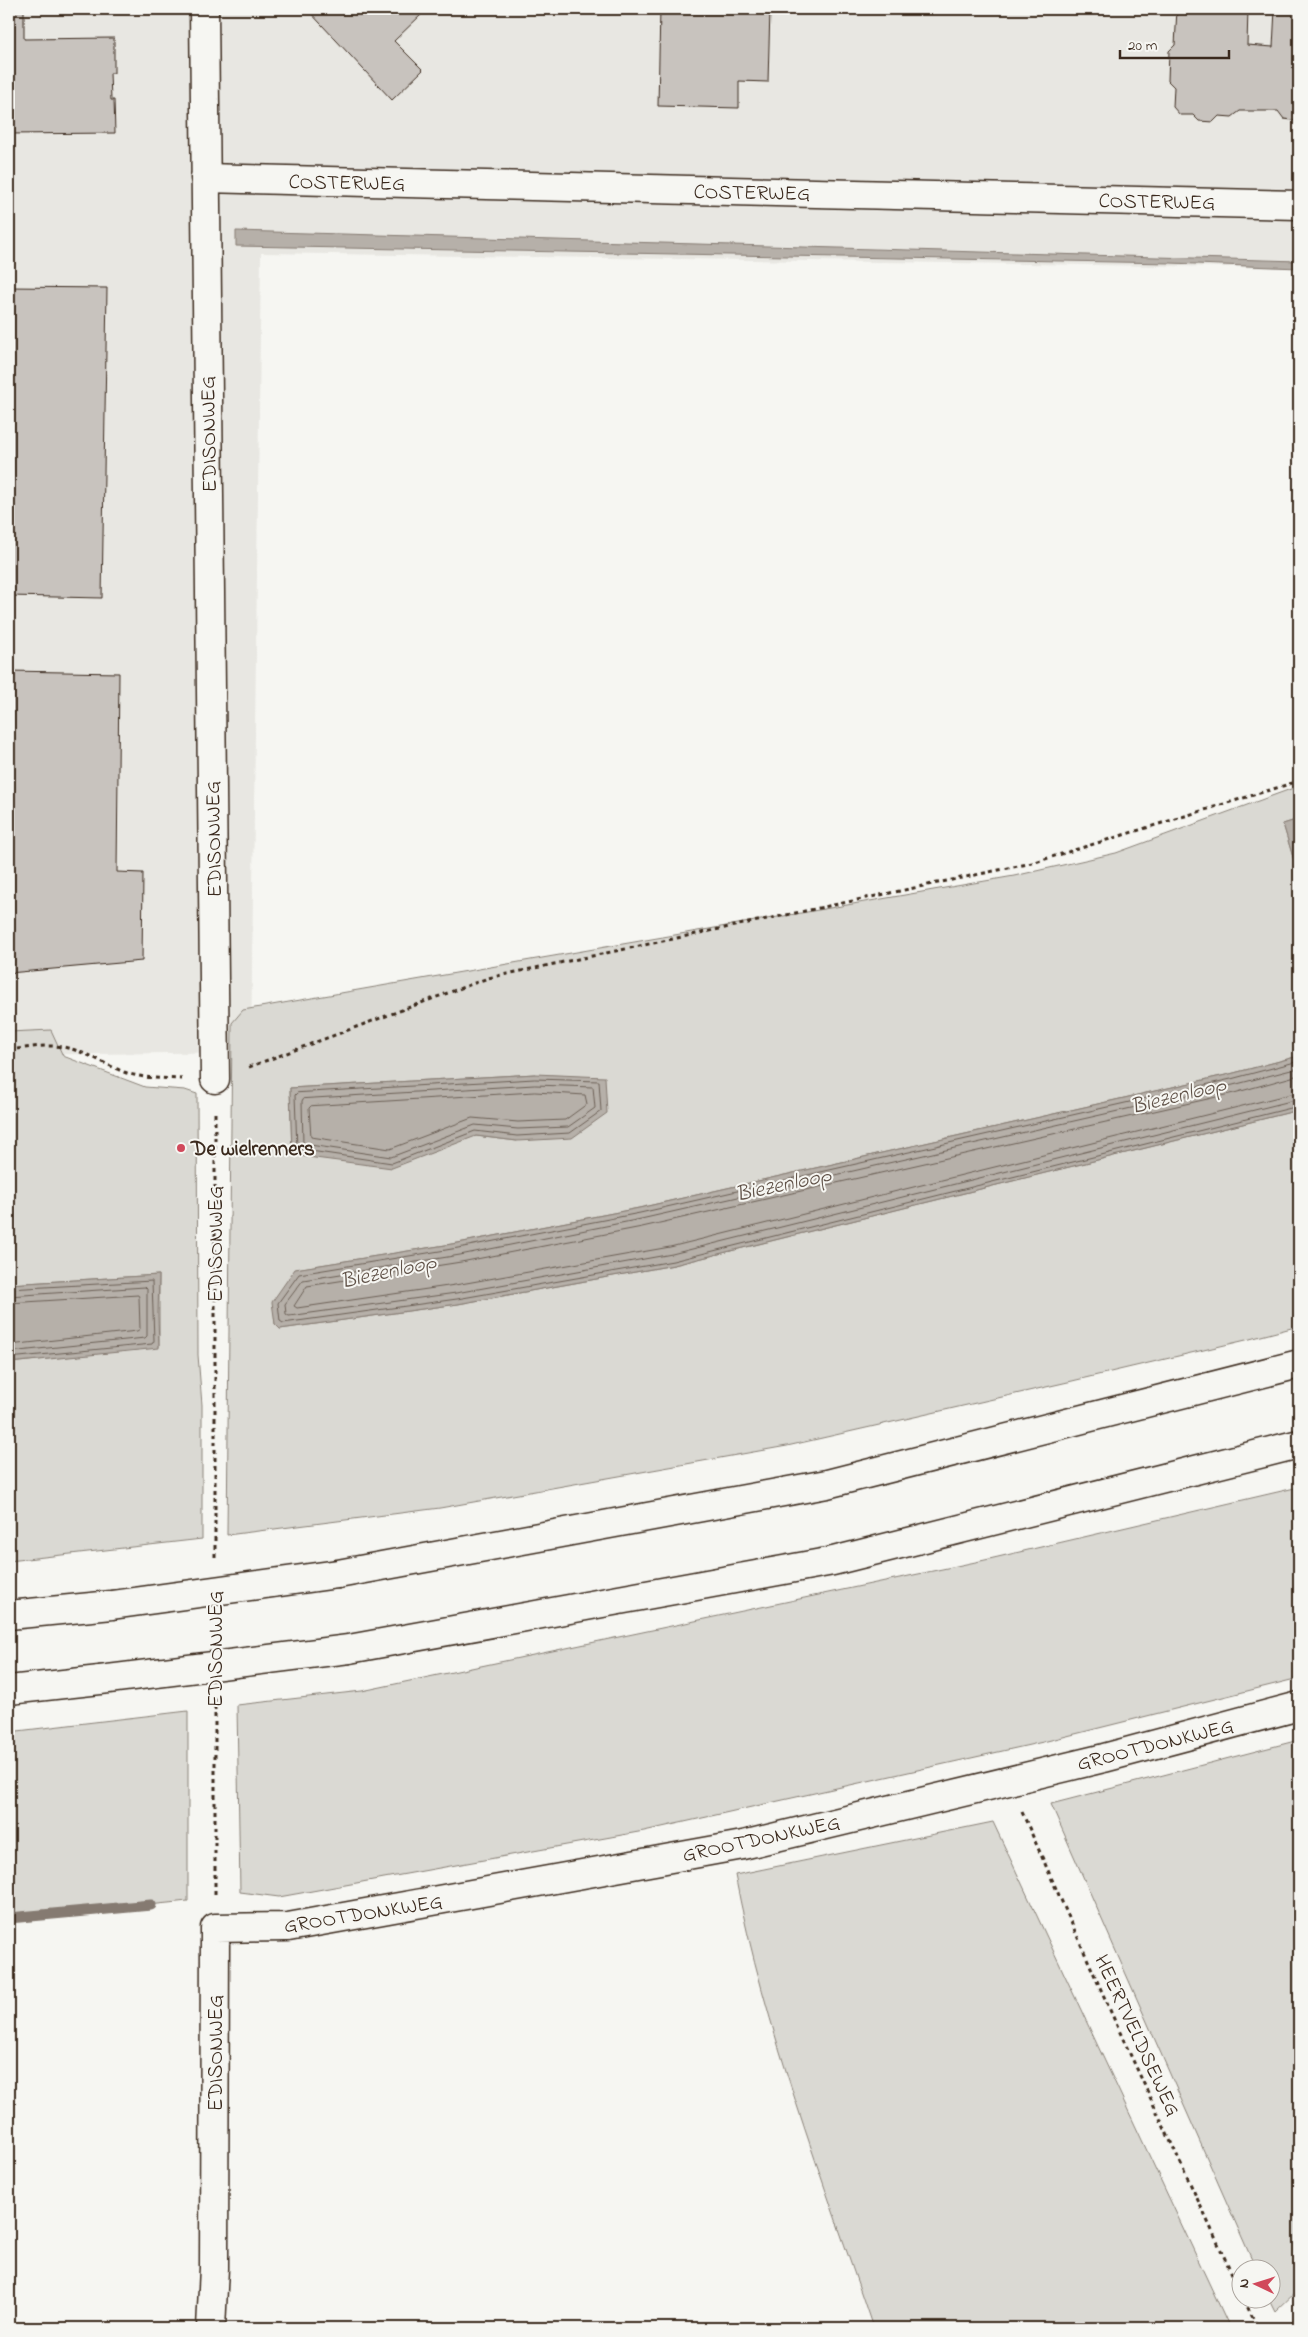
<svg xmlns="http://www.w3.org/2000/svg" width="1308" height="2337" viewBox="0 0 1308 2337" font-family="'Indie Flower',sans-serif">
<rect width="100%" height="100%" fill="#f6f6f2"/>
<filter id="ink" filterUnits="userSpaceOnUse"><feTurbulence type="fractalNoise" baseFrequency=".02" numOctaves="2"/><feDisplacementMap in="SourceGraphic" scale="10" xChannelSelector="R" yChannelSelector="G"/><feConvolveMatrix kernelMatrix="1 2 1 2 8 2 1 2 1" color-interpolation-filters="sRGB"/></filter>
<g filter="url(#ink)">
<path fill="#e8e7e2" d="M9,9H1299V268L261,253L251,1052L9,1055Z"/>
<g fill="#dad9d3" stroke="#8a8278" fill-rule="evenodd">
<path d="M1299,786V819L1283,824L1299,877V1056L1230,1074L639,1208L458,1243L296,1269L275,1315V1324L280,1329L458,1304L674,1265L1299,1110V1326L1246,1340L1068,1382L787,1446L440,1508L227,1535L232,1023L243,1010L1014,876L1116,853ZM535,1074L517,1141L476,1136L292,1155L290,1088Z"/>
<path d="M51,1030L63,1056L145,1087L185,1090L197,1094L198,1355L202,1405V1539L9,1561V1363L159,1347V1275L9,1284V1032Z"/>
<path d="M1299,1487V1678L1043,1742L644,1831L279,1897L240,1892L237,1705L362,1691L985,1560Z"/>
<path d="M188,1711V1901L9,1919V1732Z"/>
<path d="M1299,1740V2289L1275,2312L1269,2300L1270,2270L1256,2269L1051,1804Z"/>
<path d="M993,1822L1230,2328H873C823,2179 765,2030 735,1875Z"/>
</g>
<g fill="#b6b0a9" stroke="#857a71">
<path d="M236,231L1299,261V268L1170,263L236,246Z"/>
<path d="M1299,819V877L1283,824Z"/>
<path d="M1299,1056V1110L674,1265L458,1304L280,1329L275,1324L272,1302L295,1269L458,1243L639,1208L1230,1074Z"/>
<path d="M535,1074L605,1077L607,1113L572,1138L517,1141L476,1136L392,1168L292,1155L290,1088Z"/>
<path d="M159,1275L158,1314L159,1348L9,1363V1284Z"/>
</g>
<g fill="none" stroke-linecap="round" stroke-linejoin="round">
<g stroke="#6c6056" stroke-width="1">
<path d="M1299,1061L1231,1079L640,1213L458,1248L299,1274L278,1303L280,1321L283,1323L457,1299L673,1261L1299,1106"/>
<path d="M1299,1068L1233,1085L641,1219L460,1255L303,1280L285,1304L286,1314L289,1316L456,1293L672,1254L1299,1099"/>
<path d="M1299,1075L1234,1093L642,1227L461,1262L307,1286L294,1306L297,1308L455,1285L670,1247L1299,1092"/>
<path d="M535,1079L599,1081L601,1111L570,1133L517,1136L475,1131L392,1163L297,1149L295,1095L297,1093Z"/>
<path d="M535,1085L593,1087L595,1108L568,1127L518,1129L475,1125L391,1157L303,1144L302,1101L303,1099Z"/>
<path d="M535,1092L585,1095L587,1104L565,1120L518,1122L472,1118L390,1149L311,1137L309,1108L311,1106Z"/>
<path d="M9,1289L152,1281L154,1341L152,1344L9,1358"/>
<path d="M9,1296L145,1287L147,1289V1336L145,1338L9,1352"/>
<path d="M9,1303L138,1295L139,1297L140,1329L137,1331L9,1345"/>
</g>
<path stroke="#857a71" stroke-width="11" d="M9,1918L151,1905"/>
</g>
<g fill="#c8c3be" stroke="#3b2a1e">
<path d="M9,9H24V39L114,38V73H110L111,100H114L115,133L9,134Z"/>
<path d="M307,9H421L424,12L394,41L423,70L392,100Z"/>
<path d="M660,9H770L768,82L739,81V108L658,106Z"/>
<path d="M1177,9H1248L1247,45L1273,47L1275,9H1299V121L1284,119L1278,111H1240L1232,117L1219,116L1213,122L1199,121L1193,115H1180L1173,107L1174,87L1168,81L1169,51L1175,45Z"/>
<path d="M9,287L107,288L102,598L9,596Z"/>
<path d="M9,671L119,673L117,872L143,873L142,961L9,973Z"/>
</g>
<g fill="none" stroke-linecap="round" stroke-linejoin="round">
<defs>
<g id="street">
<path d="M204,9L215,1079"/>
<path d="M205,178L1299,205"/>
<path d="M211,2328L214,2268L215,1928L288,1927L743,1845L1104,1758L1299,1706"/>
</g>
<g id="highway">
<path d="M338,1574L827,1484L1299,1364"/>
<path d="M9,1615L112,1605"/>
<path d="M349,1649L833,1561L1299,1444"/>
<path d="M9,1690L100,1680"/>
</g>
</defs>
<use href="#street" stroke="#3b2a1e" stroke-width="31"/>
<use href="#highway" stroke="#3b2a1e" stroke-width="31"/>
<g stroke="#3b2a1e" stroke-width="3" stroke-dasharray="4 4" stroke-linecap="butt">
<path d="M9,1050C27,1048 45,1044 63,1047C85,1051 104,1064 124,1072C143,1079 162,1078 182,1079"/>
<path d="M249,1067L488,978L1032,863L1299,781"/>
<path d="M215,1557V1111"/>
<path d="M215,1698V1895"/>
<path d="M1022,1812L1118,2028L1240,2291"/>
<path d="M1244,2300L1258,2328"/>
</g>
<use href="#street" stroke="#f6f6f2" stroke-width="28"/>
<use href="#highway" stroke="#f6f6f2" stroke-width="28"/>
<defs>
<g id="highway-bridge">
<path d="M112,1605L338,1574"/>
<path d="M100,1680L349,1649"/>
</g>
</defs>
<use href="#highway-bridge" stroke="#3b2a1e" stroke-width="31" stroke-linecap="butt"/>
<use href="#highway-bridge" stroke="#f6f6f2" stroke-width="28"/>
</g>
</g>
<circle fill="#d1495b" stroke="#f6f6f2" stroke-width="2" cx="181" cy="1148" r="5"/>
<g text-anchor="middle" stroke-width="4" stroke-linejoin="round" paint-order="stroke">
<g font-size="21" fill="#3b2a1e" stroke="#f6f6f2">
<text transform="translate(347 182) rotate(1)" y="7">COSTERWEG</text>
<text transform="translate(752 192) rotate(1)" y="7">COSTERWEG</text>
<text transform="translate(1157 201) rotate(1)" y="7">COSTERWEG</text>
<text transform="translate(208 434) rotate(-91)" y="7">EDISONWEG</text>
<text transform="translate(213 839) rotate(-91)" y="7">EDISONWEG</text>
<text transform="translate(215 1244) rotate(-90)" y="7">EDISONWEG</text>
<text transform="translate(215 1649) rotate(-90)" y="7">EDISONWEG</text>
<text transform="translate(1155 1744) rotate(-14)" y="7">GROOTDONKWEG</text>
<text transform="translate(761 1838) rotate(-12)" y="7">GROOTDONKWEG</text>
<text transform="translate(363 1913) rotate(-9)" y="7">GROOTDONKWEG</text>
<text transform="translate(1138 2035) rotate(65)" y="7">HEERTVELDSEWEG</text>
<text transform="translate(215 2053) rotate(-90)" y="7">EDISONWEG</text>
</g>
<g font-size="21" font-weight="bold" fill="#3b2a1e" stroke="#f6f6f2" text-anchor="start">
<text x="191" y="1155">De wielrenners</text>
</g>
<g font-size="22" font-style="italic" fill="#605248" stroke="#f6f6f2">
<text transform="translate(1178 1094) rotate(-14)" y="8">Biezenloop</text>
<text transform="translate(783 1183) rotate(-12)" y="8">Biezenloop</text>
<text transform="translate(388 1270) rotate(-12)" y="8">Biezenloop</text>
</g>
</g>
<rect width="1308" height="2337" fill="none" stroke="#f6f6f2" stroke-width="30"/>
<rect x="15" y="15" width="1278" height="2307" fill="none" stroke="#3b2a1e" stroke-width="2" filter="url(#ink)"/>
<g transform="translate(1256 2284) rotate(274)"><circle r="24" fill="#f6f6f2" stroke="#aba49d"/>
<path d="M0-4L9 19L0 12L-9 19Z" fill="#d1495b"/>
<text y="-8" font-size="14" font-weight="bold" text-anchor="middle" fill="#3b2a1e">N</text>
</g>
<path d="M1120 50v8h109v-8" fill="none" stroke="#3b2a1e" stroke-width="2.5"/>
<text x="1128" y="50" font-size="15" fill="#3b2a1e" stroke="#f6f6f2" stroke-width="4" paint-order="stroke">20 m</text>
</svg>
